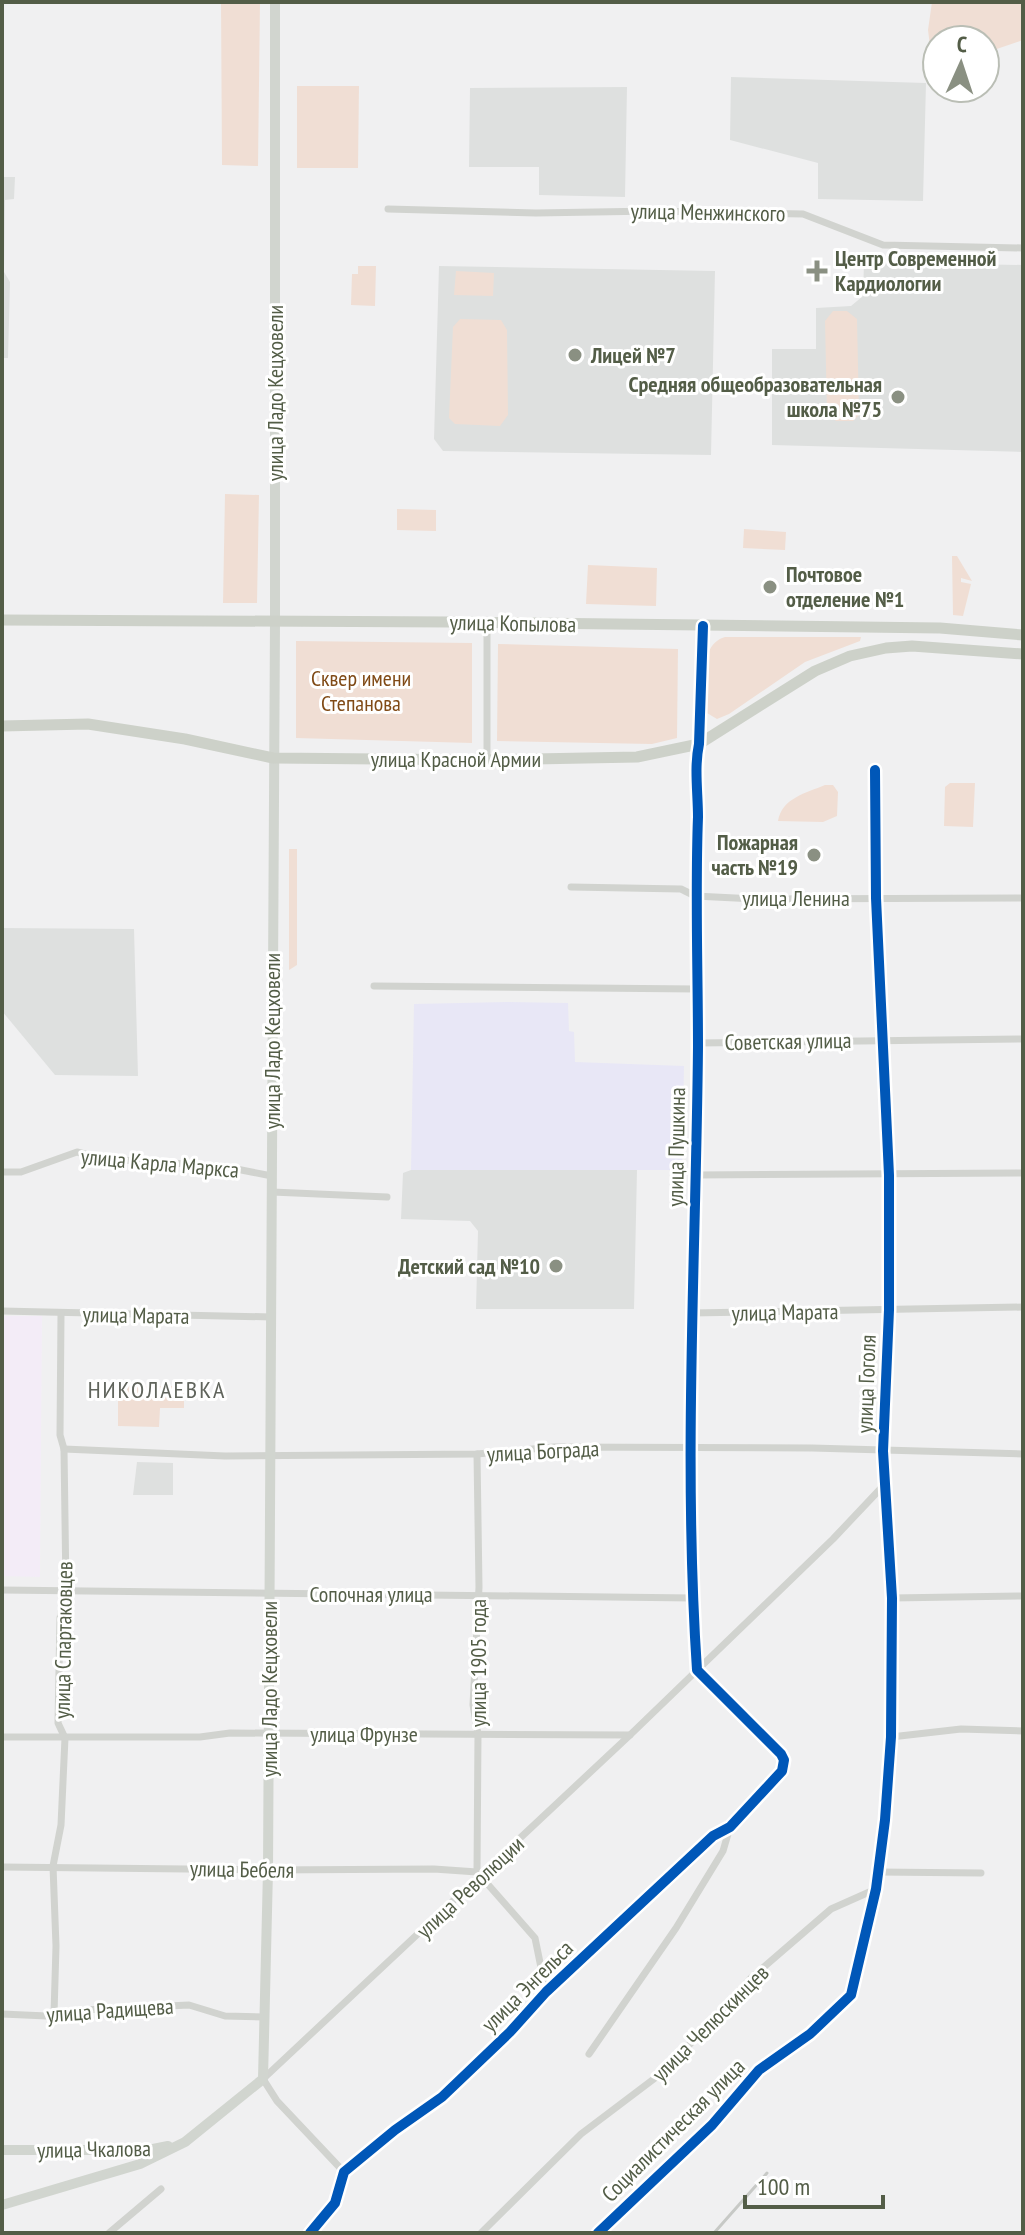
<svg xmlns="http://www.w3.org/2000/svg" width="1025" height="2235" viewBox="0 0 1025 2235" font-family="'PT Sans Narrow',sans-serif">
<rect width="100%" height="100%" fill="#f0f0f1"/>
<path fill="#f3ecf7" d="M2,1316H42L40,1577L2,1576Z"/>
<g fill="#dee0df">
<path d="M731,77L926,83L923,201L818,199V163L730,140Z"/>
<path d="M627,87L625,197L539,195V167H469L470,88Z"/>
<path d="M2,177H15L14,199L5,200L4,272L10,282L8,358H2Z"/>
<path d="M864,262L1023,265V452L772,445V349H816V308L851,306L863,296Z"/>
<path d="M439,266L715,271L711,455L443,451L434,439Z"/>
<path d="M2,928L134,929L138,1076L55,1075L2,1011Z"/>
<path d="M411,1170H637L634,1309H476L478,1231L470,1221L401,1219L403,1173Z"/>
<path d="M137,1462L173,1463V1495H133Z"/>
</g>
<path fill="#e8e7f6" d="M507,1002L568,1003L569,1031L574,1032L575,1062L684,1066L682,1170H411L414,1004Z"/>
<g fill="#f0ded4">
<path d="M221,2H260L258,166L222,165Z"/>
<path d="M932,2H1023V40L985,53V40H937V69L933,70L928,30Z"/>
<path d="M297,86H359L358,168H297Z"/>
<path d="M358,266H376L375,306L351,305L352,274H358Z"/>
<path d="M456,271L494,273L493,296L454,295Z"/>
<path d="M833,311H847L857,319L859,415L853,421H836L827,413L825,321Z"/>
<path d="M460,319L501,320L507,330L508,415L500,426L455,424L449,418L453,327Z"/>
<path d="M225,494L259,495L257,603H223Z"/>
<path d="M397,509L436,510V531L397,530Z"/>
<path d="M744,529L786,532L785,550L743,548Z"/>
<path d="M952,556H957L972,581L961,578V582L971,584L963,616L953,615Z"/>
<path d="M588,565L657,568L656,606L586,604Z"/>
<path d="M725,637H861L860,641L805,662L729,714L717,719L707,713C706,690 697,645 725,637Z"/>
<path d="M296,641L472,643V743L296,738Z"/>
<path d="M498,644L678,649L677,738L652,744L497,741Z"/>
<path d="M950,783H975L973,827L944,826L945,787Z"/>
<path d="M825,785H833L838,792L837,816L823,822L778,821C782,798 806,793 825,785Z"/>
<path d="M289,849H297V965L289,970Z"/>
<path d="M118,1386H184V1408H160L159,1427L118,1426Z"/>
</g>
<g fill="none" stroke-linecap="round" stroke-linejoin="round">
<g stroke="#d1d3cf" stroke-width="7">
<path d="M388,209L536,213L654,211L803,214L883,245L1023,248"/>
<path d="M487,760V622"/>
<path d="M571,887L681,889L695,896L755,899L1023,898"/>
<path d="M374,986L696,989"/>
<path d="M698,1043L1023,1039"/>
<path d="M2,1172H21L77,1152L104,1159L221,1166L272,1176"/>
<path d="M696,1175L1023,1173"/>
<path d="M272,1192L387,1197"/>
<path d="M2,1311L271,1317"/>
<path d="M691,1313L1023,1307"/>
<path d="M64,1449L225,1456L477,1454L554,1447L812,1448L1023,1454"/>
<path d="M2,1590L692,1598"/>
<path d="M892,1598L1023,1596"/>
<path d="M2,1737H200L230,1733L630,1735"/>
<path d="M891,1737L961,1729L1023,1731"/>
<path d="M2,1867L268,1870L434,1869L477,1872L535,1938L546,1992"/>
<path d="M477,1872L478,1734L473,1705L479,1587L477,1454"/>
<path d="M878,1872L981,1873"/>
<path d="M2,2014L47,2016L83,2010L189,2005L225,2016L265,2017"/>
<path d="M54,2014L56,1946L53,1866L61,1825L65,1738L58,1723L60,1618L66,1590L64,1449L60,1435L61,1314"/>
<path d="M589,2054L676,1928L723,1851L730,1827"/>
<path d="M344,2172L277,2101L263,2079L630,1735L833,1539L884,1485"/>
<path d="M109,2233L161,2189"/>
<path d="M310,2233L335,2203L344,2172L395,2130L442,2097L510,2032L546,1992L713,1836L730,1827L782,1771L784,1760L781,1754L697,1670C683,1462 696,1255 698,1047C698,970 695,894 698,817C698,793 694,768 699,744L703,626"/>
<path d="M481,2233L581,2134L667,2069L750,1979L831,1909L876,1889"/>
<path d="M598,2233L712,2125L759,2070L810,2034L851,1995L876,1889L885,1820L891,1737L892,1598L883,1451L889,1310V1175L876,898L875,770"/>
</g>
<g stroke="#d1d5cf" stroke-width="10">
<path d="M2,2150H148L168,2146"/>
<path d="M2,2205L140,2164L185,2142L263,2079L268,1870L275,621V2"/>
</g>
<g stroke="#cdd1c9" stroke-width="11">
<path d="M2,620L452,622L940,628L1023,635"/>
<path d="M2,726L88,724L185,739L273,758L487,760L637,757L699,744L815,671L850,656L886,648L912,646L1023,654"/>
</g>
<path stroke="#c7c9c6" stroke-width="3" d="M714,2233L767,2173"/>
<defs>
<g id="cycleway">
<path d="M310,2233L335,2203L344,2172L395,2130L442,2097L510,2032L546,1992L713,1836L730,1827L782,1771L784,1760L781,1754L697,1670C683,1462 696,1255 698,1047C698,970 695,894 698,817C698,793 694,768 699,744L703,626"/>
<path d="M598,2233L712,2125L759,2070L810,2034L851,1995L876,1889L885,1820L891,1737L892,1598L883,1451L889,1310V1175L876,898L875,770"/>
</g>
</defs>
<use href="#cycleway" stroke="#fff" stroke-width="15"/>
<use href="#cycleway" stroke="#0057b8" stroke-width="10"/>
</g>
<g fill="#8a9082" stroke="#fff" stroke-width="3">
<path d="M813 259h8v8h8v8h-8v8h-8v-8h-8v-8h8z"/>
<circle cx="575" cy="355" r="8"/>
<circle cx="898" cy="397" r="8"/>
<circle cx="770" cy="587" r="8"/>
<circle cx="814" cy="855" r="8"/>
<circle cx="556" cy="1266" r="8"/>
</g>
<g text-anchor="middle" stroke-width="6" stroke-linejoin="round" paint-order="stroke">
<g font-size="22" fill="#535d47" stroke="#fff">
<text transform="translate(708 212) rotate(1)" y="8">улица Менжинского</text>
<text transform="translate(275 393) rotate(-90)" y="8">улица Ладо Кецховели</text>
<text transform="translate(513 623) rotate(1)" y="8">улица Копылова</text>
<text x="456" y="767">улица Красной Армии</text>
<text x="796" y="906">улица Ленина</text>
<text transform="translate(272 1041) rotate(-90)" y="8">улица Ладо Кецховели</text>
<text transform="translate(788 1041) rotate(-1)" y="8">Советская улица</text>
<text transform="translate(676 1147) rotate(-89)" y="8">улица Пушкина</text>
<text transform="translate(160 1163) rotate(5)" y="8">улица Карла Маркса</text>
<text transform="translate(785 1312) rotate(-1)" y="8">улица Марата</text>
<text transform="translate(136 1315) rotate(1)" y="8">улица Марата</text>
<text transform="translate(866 1384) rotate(-88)" y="8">улица Гоголя</text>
<text transform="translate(543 1451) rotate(-3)" y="8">улица Бограда</text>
<text x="371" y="1602">Сопочная улица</text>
<text transform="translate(63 1640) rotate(-89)" y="8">улица Спартаковцев</text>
<text transform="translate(478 1663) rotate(-90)" y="8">улица 1905 года</text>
<text transform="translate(269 1689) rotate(-90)" y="8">улица Ладо Кецховели</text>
<text x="364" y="1742">улица Фрунзе</text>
<text transform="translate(242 1869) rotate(1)" y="8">улица Бебеля</text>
<text transform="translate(470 1887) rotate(-43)" y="8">улица Революции</text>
<text transform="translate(527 1986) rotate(-45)" y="8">улица Энгельса</text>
<text transform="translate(110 2010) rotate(-4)" y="8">улица Радищева</text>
<text transform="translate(710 2023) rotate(-45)" y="8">улица Челюскинцев</text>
<text transform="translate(673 2130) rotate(-45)" y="8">Социалистическая улица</text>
<text transform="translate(94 2149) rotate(-1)" y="8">улица Чкалова</text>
</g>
<g font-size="22" font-weight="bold" fill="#535d47" stroke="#fff" text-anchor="start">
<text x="835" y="266">Центр Современной<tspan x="835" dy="25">Кардиологии</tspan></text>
<text x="591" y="363">Лицей №7</text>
<text x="882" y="392" text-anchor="end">Средняя общеобразовательная<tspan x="882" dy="25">школа №75</tspan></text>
<text x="786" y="582">Почтовое<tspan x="786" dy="25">отделение №1</tspan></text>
<text x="798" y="850" text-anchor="end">Пожарная<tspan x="798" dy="25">часть №19</tspan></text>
<text x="540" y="1274" text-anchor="end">Детский сад №10</text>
</g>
<g font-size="22" fill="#804a16" stroke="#fff">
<text x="361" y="686">Сквер имени<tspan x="361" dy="25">Степанова</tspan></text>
</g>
<g font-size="24" letter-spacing="2" fill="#60645c" stroke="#fff">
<text x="157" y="1398">НИКОЛАЕВКА</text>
</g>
</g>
<rect width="1025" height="2235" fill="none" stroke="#535d47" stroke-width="8"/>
<g transform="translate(961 64) rotate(3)"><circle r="38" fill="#ffffff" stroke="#babeb5" stroke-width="2"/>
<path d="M0-6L14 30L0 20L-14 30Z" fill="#8a9082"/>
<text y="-12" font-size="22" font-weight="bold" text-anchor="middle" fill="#535d47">С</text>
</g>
<path d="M745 2195v12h138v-12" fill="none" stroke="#535d47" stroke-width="4"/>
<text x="757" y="2195" font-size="24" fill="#535d47" stroke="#ffffff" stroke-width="6" paint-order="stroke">100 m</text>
</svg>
